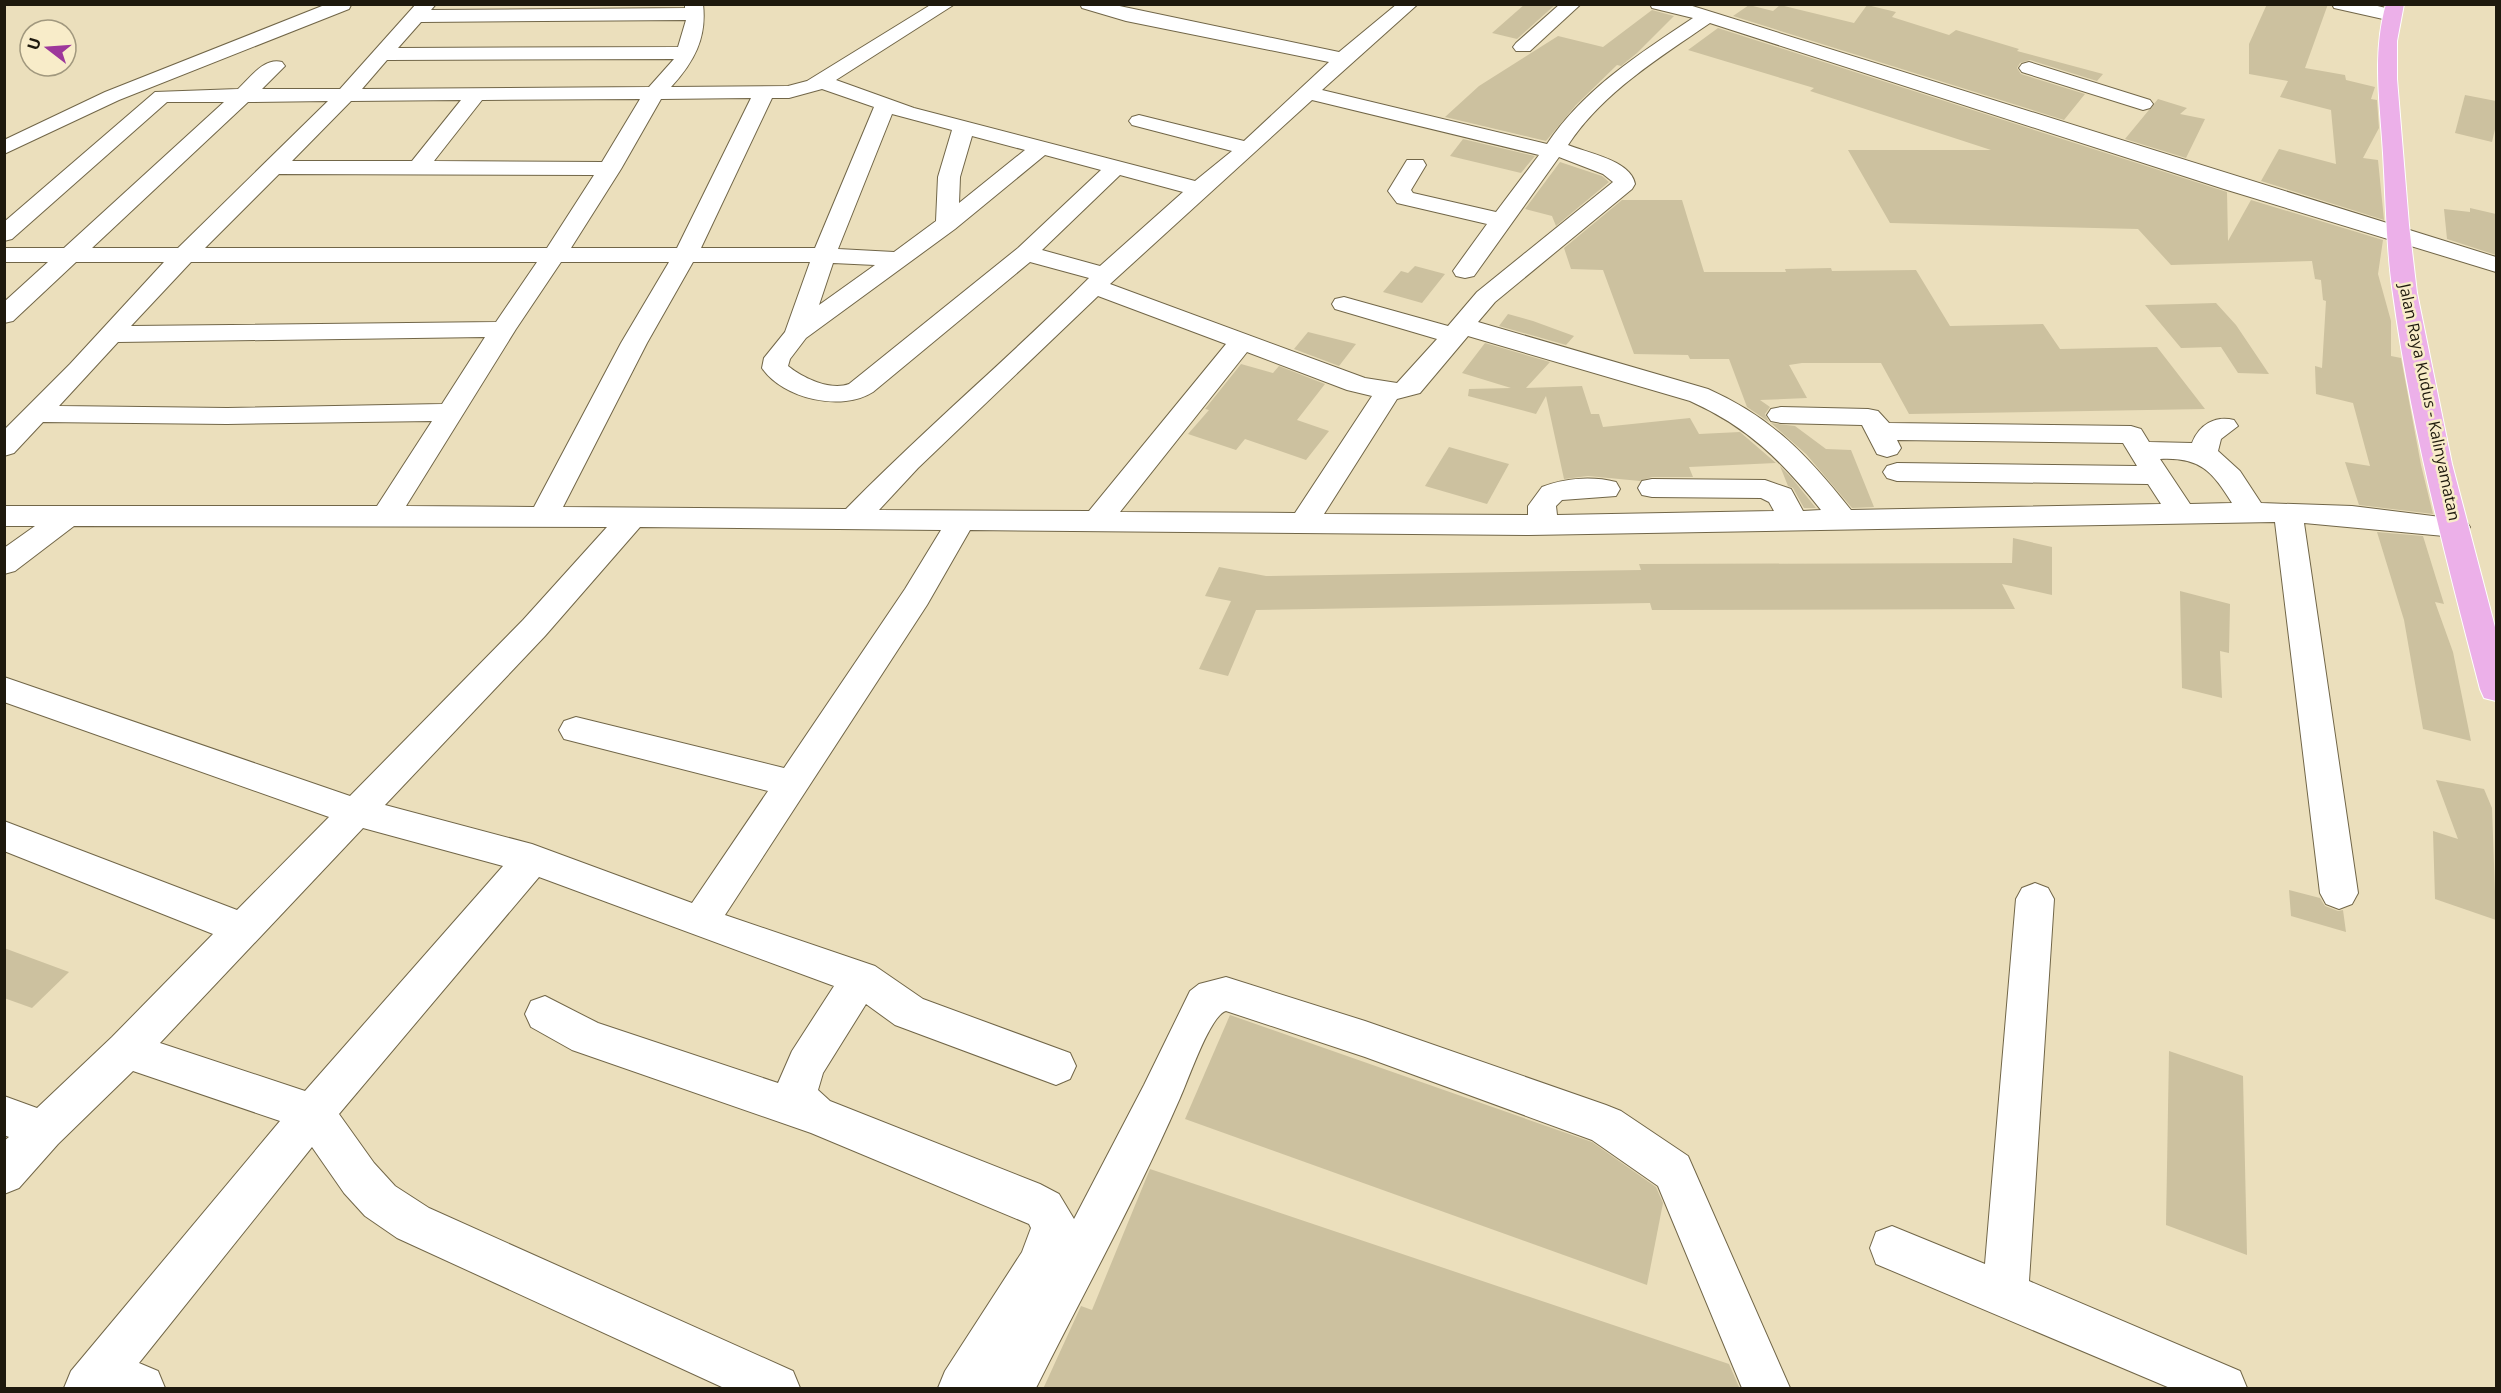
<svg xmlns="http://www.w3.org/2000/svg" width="2501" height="1393" viewBox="0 0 2501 1393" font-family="'Open Sans',sans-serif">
<rect width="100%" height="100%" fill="#ebdfbc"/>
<g fill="#ccc19f">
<path d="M1525,4H1556L1517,39L1492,33Z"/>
<path d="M2267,4H2328L2305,68L2345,75L2346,80L2375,87L2371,99L2377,100L2379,128L2363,158L2378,160L2384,220L2261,181L2279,149L2336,164L2331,110L2280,97L2288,81L2249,74V44Z"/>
<path d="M1749,5L1773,11L1780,5L1854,23L1867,5L1896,12L1892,17L1949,35L1956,30L2019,49L2017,51L2103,74L2097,81L2030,60L2020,63L2017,68L2021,74L2085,94L2064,120L1733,16Z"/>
<path d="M1652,10L1674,16L1637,53L1621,66L1617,65L1576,105L1546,141L1445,117L1479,86L1558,36L1603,47Z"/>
<path d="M1718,28L2227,192L2228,241L2251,200L2383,240L2378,274L2391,321V356L2401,358L2421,465L2433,514L2359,505L2345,462L2370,466L2353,403L2316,394L2315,366L2322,368L2326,301L2323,300L2321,280L2315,279L2312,261L2171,265L2138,229L1890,223L1848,150H1991L1810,91L1814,88L1688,50Z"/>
<path d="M2465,95L2496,101V125L2492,142L2455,133Z"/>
<path d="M2158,99L2187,108L2180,114L2205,119L2186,158L2125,139Z"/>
<path d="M1463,139L1535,156L1521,173L1450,156Z"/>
<path d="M1560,162L1602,176L1609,182L1556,226L1552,216L1525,209Z"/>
<path d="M1622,200H1682L1704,272H1786L1785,269L1831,268L1832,271L1916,270L1950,326L2043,324L2060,349L2157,347L2205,409L1909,414L1881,363H1802L1789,365L1807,398L1760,400L1770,407L1765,414L1769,422L1747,407L1729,359H1690L1688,355L1634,354L1603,270L1571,269L1564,248Z"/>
<path d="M2470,208L2496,214V255L2447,239L2444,209L2470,212Z"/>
<path d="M1415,266L1445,274L1422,303L1383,292L1401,271L1408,273Z"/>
<path d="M2216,303L2236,325L2269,374L2238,373L2221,347L2181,348L2145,305Z"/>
<path d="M1508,314L1533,321L1574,336L1566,345L1499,326Z"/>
<path d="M1308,332L1356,344L1339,366L1294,349Z"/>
<path d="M1485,343L1550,362L1526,388L1582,386L1591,414H1599L1603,427L1690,418L1699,434L1740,432L1776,463L1689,467L1693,477H1652L1640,481L1588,476L1564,479L1546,396L1536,414L1468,396L1469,389L1511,388L1462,373Z"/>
<path d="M1241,364L1273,373L1279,366L1325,384L1297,420L1329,431L1306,460L1245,439L1236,450L1188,434L1209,410L1205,409Z"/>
<path d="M1771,423L1795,426L1826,449L1851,450L1874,507L1852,508L1806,454Z"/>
<path d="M1449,447L1509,464L1487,504L1425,486Z"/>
<path d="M1780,466L1791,477L1816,508H1804L1793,488L1788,486Z"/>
<path d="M2377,532L2423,536L2444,604L2435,602L2453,652L2471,741L2423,729L2404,620Z"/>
<path d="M2013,538L2052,547V595L2002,584L2015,609L1652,610L1650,603L1256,610L1228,676L1199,669L1231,601L1205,596L1219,567L1266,576L1641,570L1639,564L2012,563Z"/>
<path d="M2180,591L2230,604L2229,653L2220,651L2222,698L2182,688Z"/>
<path d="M2436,780L2484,789L2492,808L2496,920L2435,899L2433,831L2458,839Z"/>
<path d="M2289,890L2320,898L2325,906L2338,911L2343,910L2346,932L2291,916Z"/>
<path d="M4,948L69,972L32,1008L4,998Z"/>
<path d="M1230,1015L1592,1142L1656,1187L1663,1203L1647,1285L1185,1119Z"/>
<path d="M2169,1051L2243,1076L2247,1255L2166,1225Z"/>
<path d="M1150,1169L1729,1364L1740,1389H1043L1081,1306L1092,1310Z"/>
</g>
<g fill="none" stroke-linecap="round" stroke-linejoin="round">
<defs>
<g id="minor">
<path d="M327,4L351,5L349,9L119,100L4,154V140L105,92Z"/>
<path d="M416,4H436L431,10L685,8V4H703C707,38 694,62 671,87L788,86L807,81L932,4H955L836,80L914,108L1195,181L1232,151L1132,125L1129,121L1132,117L1139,115L1244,141L1329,62L1126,21L1082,8L1080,4H1110L1339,52L1397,4H1418L1322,90L1547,144C1584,89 1639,54 1693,18L1652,8L1650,4H1686L2496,257V272L2224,189L1710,23C1659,58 1602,93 1568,145C1587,153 1631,160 1635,184L1632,189L1495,302L1478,322L1708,389C1773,418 1808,456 1851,510L2161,504L2148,484L1897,481L1887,478L1883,472L1887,466L1897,463L2137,466L2123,443L1897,440L1901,448L1897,454L1887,457L1877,454L1862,425L1781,423L1771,421L1767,415L1771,409L1781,407L1868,409L1878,411L1889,423L2131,426L2141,429L2149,442L2192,443C2199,425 2215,415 2234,420L2238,426L2221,439L2218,451L2240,471L2261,503L2352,506L2465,520L2470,527L2465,534L2455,537L2304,523L2358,893L2352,904L2339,909L2326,904L2320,893L2275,522L1529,535L970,530L927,605L725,915L875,966L923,999L1070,1053L1076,1066L1070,1079L1056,1085L895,1025L866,1004L823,1073L818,1090L830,1101L1040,1184L1059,1194L1074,1219L1144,1085L1190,991L1199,984L1226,977L1365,1021L1606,1105L1621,1111L1688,1156L1790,1388H1742L1658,1186L1592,1140L1365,1057L1226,1011C1210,1015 1188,1081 1180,1098C1137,1197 1084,1292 1036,1388H938L945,1371L1022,1252L1031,1228L1029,1224L811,1133L572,1050L531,1027L525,1014L531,1001L545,996L598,1023L778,1083L792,1051L834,986L539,877L339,1114L374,1163L395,1186L429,1208L793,1371L800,1388H724L397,1238L365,1216L344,1193L312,1147L139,1363L158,1371L165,1388H64L71,1371L280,1121L133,1071L58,1144L19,1188L4,1194V1141L9,1137L4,1135V1096L37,1108L112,1037L213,934L4,851V821L237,910L329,817L4,702V677L350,796L523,620L607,527L74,526L15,571L4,574V548L35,526H4V506H377L432,421L227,424L43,422L14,453L4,456V430L70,364L164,262H76L13,321L4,323V302L48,262H4V248H64L224,102H167L12,239L4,241V222L155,92L238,89C250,78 264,57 282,62L285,66L262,89H340ZM686,20L678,47L398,48L421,22ZM674,59L649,87L362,89L387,60ZM822,89L874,107L815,248H701L772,98H789ZM751,98L677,248H571L621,169L661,99ZM640,99L602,162L434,161L482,100ZM461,100L412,161H292L351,101ZM1312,100L1539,155L1496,212L1413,193L1411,190L1426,165L1423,160H1407L1388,191L1397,203L1487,224L1453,271L1456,276L1465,278L1474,276L1559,157L1603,174L1613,182L1477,292L1448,326L1344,297L1335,299L1332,304L1335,309L1437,339L1397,383L1365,378L1110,284ZM328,101L178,248H92L248,102ZM892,114L952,130L938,177L936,221L894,252L838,249ZM972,136L1025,150L959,203L960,177ZM1045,155L1101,170L1018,248L849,384C830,391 803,378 788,366L790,359L806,338L955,229ZM279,174L594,175L547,248H205ZM1120,175L1183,192L1100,266L1042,250ZM191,262H537L496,322L131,326ZM561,262H669L621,343L534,507L406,506L516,329ZM693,262H810L785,332L764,358L762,368C783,399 842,412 873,392L1030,262L1089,278C1010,357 924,429 846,509L563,507L647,343ZM833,263L875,265L819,305ZM1098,296L1226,344L1089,511L879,510L918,468ZM1468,336L1690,401C1748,427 1782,461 1821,510L1803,511L1791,489L1765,480L1652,479L1642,481L1638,488L1642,495L1652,497L1761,498L1769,502L1774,511L1557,515L1556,506L1562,500L1616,496L1620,489L1616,482C1592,476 1565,478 1542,487L1528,506V515L1324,514L1397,399L1420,393ZM485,337L442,404L227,408L59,406L118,342ZM1247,352L1347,390L1372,396L1295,513L1120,512ZM2160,459C2200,457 2212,471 2232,503L2190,504ZM640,527L941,530L905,589L784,768L576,717L564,721L559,730L564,739L768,791L692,903L532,844L385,805L545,636ZM363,828L503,866L305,1091L160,1043Z"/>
<path d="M1560,4H1581L1530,51H1516L1513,47L1516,43Z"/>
<path d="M2332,4H2369L2399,11L2401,15L2392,21L2334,8Z"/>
<path d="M2029,62L2150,100L2153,104L2150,108L2143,110L2022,72L2019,68L2022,64Z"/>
<path d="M2035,883L2048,888L2054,899L2029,1281L2240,1371L2247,1388H2170L1876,1264L1870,1248L1876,1232L1892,1226L1985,1264L2016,899L2022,888Z"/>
</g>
<path id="major" d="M2386,4H2404L2397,41V79L2409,225L2417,293L2452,464L2496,631V701L2484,698L2480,689C2446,558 2411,428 2393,294C2386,247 2386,201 2383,153C2380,103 2372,54 2386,4Z"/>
</defs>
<use href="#minor" stroke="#716648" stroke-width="2"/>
<use href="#major" stroke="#fff" stroke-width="2"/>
<use href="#minor" fill="#fff" fill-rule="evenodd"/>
<use href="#major" fill="#ecb0e9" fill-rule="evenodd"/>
</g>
<g text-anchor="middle" stroke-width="5" stroke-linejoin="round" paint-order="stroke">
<g font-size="16" fill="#1e190d" stroke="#f8ecc9">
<text transform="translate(2430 402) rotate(78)" y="6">Jalan Raya Kudus - Kalinyamatan</text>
</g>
</g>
<rect width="2501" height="1393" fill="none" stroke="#1e190d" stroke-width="12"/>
<g transform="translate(48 48) rotate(287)"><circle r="28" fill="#f8ecc9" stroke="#a1987e" stroke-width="1.5"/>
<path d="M0-4.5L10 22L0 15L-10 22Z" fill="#9d379b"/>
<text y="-9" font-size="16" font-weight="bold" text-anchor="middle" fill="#1e190d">U</text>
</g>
</svg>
